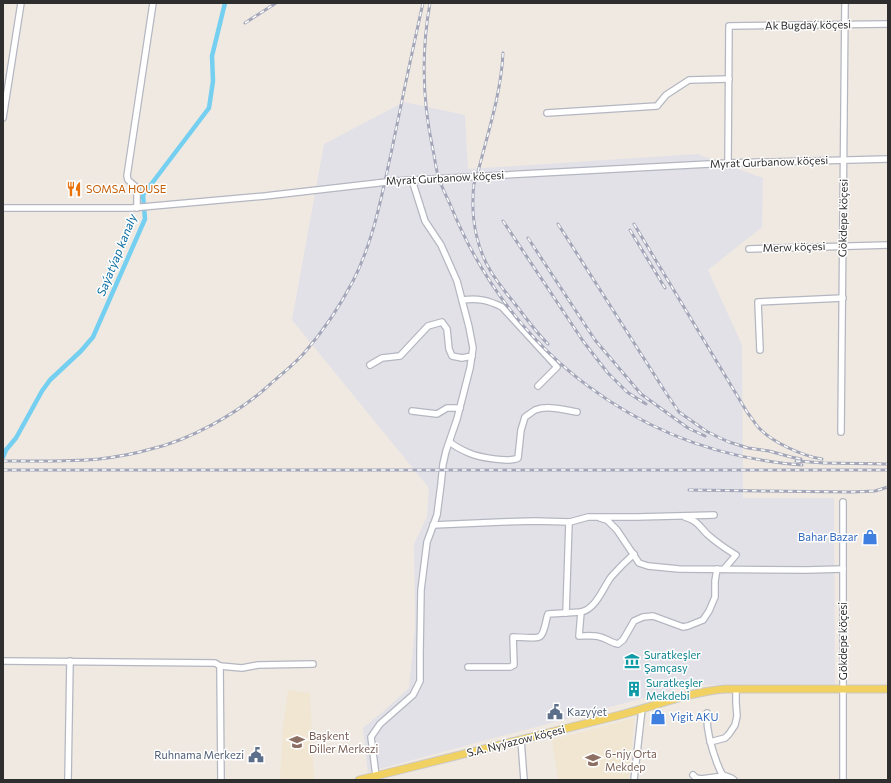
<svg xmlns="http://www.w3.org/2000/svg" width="891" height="783" viewBox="0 0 891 783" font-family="Commissioner,sans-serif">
<rect width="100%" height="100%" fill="#efe9e1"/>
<path fill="#e3e1e8" d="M404,102L465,115L468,169L697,154L763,178L762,227L708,270L742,345L743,498H834L835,684L692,685L368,772L363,728L386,709L409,688L415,627L414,544L427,517L429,488L292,320L324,144Z"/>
<g fill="#f0e6d1">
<path d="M288,690L310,693L314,780H280L283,727Z"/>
<path d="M634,718L629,780H558L552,740Z"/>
</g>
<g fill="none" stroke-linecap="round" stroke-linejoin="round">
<path stroke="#75cff0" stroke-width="4.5" d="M3,457L6,450L16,438L42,391L50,380L81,351L93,337L145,219L143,195L209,108L213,81L212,56L225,3"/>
<defs>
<g id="minor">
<path d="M547,113L657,106L666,95L689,80L729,79"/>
<path d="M3,118L21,3"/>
<path d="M728,163L729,26L888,24"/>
<path d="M394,181L728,163L888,159"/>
<path d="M3,208H131L265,196L378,183"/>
<path d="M137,208V188L128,180L127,176L153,3"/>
<path d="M749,249L888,245"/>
<path d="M462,300C478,298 488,300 502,307L557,367L538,386"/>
<path d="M760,350L758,302L843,298"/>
<path d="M370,365L382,358L400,356L428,326L442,322L447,329L449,349L452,356L462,358L472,356"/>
<path d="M412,411L437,414L447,408H460"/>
<path d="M841,432L845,3"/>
<path d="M450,442C455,447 462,450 469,453C478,457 509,463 518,458L521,430L525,417C528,415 532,412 535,410C548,405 564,410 577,412"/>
<path d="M685,517C698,521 699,526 707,534C716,542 726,549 736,555L724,569"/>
<path d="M600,518L607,520L617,530L639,563L648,566L679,569L807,570L843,569"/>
<path d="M433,525L501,522L535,521L570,522L588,517H637L714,515"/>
<path d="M581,612L579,636C586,636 593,635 600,637C606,638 611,643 618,644L623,640L634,621L643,617L653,616L683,627L688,626L703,620L709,611L715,597V581L717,569"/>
<path d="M566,613L569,522"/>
<path d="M3,661L215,663L220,666L242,668L258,665L313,664"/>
<path d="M220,666L221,780"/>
<path d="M468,667H510L514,665L513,637C519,637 533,639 539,637C542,636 543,632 544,629C546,624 546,619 548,614L581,612C596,609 603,588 611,577C618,569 626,561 634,554"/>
<path d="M707,713C706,731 711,747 717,763C719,767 720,772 723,775C727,777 731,777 734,780"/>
<path d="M521,740L524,780"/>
<path d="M710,742L725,738L729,734L735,725L737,716L736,703V689"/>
<path d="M693,775L696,778L701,779L724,776"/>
<path d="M376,776L371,737L380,724L413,695L420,681V652L421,590L427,542L437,515L441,484L443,464L446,451L457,419L470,368L473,348L469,327L457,281L441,245L425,221L412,180"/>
<path d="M68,780L70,661"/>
<path d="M634,780L642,709"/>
<path d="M843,780V502"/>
</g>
<path id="major" d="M359,780C445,759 531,737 616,716C653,707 688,692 725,689H888"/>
</defs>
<use href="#minor" stroke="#b4b7c1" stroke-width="8"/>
<use href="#major" stroke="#c9c9c9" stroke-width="9"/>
<use href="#minor" stroke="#fff" stroke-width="5.5"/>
<use href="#major" stroke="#f2d163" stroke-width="7"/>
<defs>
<g id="rail">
<path d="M430,3C421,53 422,99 433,150C435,159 436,170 439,179C442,187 446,196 450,204C510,353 640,453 802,465"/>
<path d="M245,23L276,3"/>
<path d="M503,53C501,95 487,135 477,176C473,181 473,193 473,199C472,223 478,250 490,270C498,284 509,296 519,309C528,321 537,333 548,344"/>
<path d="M503,221L583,341L607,372L627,392L646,404"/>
<path d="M558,224L666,393L679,412L706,431L720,438L729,442L748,448L769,451L791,457L801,459"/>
<path d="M634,224L747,412C751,417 754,422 758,427C772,442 802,456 822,459"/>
<path d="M630,230L665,288"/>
<path d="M528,238L595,340L641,394L688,428L705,436"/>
<path d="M3,461C35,461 67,462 99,459C116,457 134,454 151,449C190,440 236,414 266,388C279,376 294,365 305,352C324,330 340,306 353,281C374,240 382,194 392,149C402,100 412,52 423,3"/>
<path d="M796,461L824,463L888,464"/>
<path d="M3,470H888"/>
<path d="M689,490L852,492L875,491L888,487"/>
</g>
</defs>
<use href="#rail" stroke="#a3a6b8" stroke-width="3"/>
<use href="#rail" stroke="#fff" stroke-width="1.5" stroke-dasharray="4.5" stroke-linecap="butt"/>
<defs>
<path id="minor-bridge" d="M378,183L394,181"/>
</defs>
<use href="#minor-bridge" stroke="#b4b7c1" stroke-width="8" stroke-linecap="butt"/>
<use href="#minor-bridge" stroke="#fff" stroke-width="5.5"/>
</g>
<defs>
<symbol id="restaurant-bare" viewBox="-9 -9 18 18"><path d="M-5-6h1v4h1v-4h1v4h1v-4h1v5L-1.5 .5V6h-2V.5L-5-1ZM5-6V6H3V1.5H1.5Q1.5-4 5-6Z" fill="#e8710a" stroke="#fff" stroke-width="2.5" paint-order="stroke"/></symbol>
<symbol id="shop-bare" viewBox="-9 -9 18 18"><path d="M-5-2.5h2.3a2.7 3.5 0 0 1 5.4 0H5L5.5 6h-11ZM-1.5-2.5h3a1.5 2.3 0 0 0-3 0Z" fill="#3f7fe0" stroke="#fff" stroke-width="2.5" paint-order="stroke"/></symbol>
<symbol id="museum-bare" viewBox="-9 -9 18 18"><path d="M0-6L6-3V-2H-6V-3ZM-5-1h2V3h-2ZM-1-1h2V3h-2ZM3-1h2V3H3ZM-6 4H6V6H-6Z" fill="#0f9aa8" stroke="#fff" stroke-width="2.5" paint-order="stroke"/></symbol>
<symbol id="building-bare" viewBox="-9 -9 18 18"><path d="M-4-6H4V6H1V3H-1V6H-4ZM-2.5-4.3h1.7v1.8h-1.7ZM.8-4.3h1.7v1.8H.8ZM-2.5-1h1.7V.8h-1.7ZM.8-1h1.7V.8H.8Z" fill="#0f9aa8" stroke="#fff" stroke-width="2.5" paint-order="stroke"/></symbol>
<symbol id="civic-bare" viewBox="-9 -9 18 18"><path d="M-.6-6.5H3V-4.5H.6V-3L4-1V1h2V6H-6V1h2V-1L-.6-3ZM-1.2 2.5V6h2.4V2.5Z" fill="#5c6f8a" stroke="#fff" stroke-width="2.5" paint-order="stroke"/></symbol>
<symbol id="university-bare" viewBox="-9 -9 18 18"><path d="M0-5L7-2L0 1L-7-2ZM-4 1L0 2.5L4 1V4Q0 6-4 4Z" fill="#8d6e63" stroke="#fff" stroke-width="2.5" paint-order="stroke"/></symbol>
<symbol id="school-bare" viewBox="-9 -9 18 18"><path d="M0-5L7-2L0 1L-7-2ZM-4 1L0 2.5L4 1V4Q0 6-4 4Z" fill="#8d6e63" stroke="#fff" stroke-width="2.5" paint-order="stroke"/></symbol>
</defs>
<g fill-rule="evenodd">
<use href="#restaurant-bare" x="63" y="178" width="22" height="22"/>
<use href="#shop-bare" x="859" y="526" width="22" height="22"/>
<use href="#museum-bare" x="621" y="650" width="22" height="22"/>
<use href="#building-bare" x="623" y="678" width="22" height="22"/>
<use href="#civic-bare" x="544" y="701" width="22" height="22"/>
<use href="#shop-bare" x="647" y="706" width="22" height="22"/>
<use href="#university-bare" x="286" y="731" width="22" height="22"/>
<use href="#civic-bare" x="245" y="744" width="22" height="22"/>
<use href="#school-bare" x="582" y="749" width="22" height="22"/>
</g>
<g text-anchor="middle" stroke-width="3" stroke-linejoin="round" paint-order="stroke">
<g font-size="11" fill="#2e2e2e" stroke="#fff">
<text transform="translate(808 25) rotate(-1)" y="4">Ak Bugdaý köçesi</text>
<text transform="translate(769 162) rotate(-2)" y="4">Myrat Gurbanow köçesi</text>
<text transform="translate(445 178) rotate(-3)" y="4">Myrat Gurbanow köçesi</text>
<text transform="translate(843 218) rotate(-89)" y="4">Gökdepe köçesi</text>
<text transform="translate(794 247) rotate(-2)" y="4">Merw köçesi</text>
<text transform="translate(843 641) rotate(-90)" y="4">Gökdepe köçesi</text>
<text transform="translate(516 741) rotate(-14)" y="4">S.A. Nyýazow köçesi</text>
</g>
<g font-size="11" fill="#c56008" stroke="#fff" text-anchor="start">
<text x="86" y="193">SOMSA HOUSE</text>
</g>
<g font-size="11" fill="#366cbe" stroke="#fff" text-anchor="end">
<text x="858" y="541">Bahar Bazar</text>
<text x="670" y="721" text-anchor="start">Yigit AKU</text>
</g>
<g font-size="11" fill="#0d838f" stroke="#fff" text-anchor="start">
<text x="644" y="659">Suratkeşler<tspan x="644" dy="13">Şamçasy</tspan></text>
<text x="646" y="687">Suratkeşler<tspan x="646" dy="13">Mekdebi</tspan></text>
</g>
<g font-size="11" fill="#4e5e75" stroke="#fff" text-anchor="start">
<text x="567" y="716">Kazyýet</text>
<text x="244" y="759" text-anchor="end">Ruhnama Merkezi</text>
</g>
<g font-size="11" fill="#785e54" stroke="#fff" text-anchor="start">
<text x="309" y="740">Başkent<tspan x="309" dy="13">Diller Merkezi</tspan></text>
<text x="605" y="758">6-njy Orta<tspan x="605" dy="13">Mekdep</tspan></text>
</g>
<g font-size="12" font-style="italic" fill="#0d6fa3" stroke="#fff">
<text transform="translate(117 255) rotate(-68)" y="4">Saýatýap kanaly</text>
</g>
</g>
<rect width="891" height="783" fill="none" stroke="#2e2e2e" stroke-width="8"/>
</svg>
